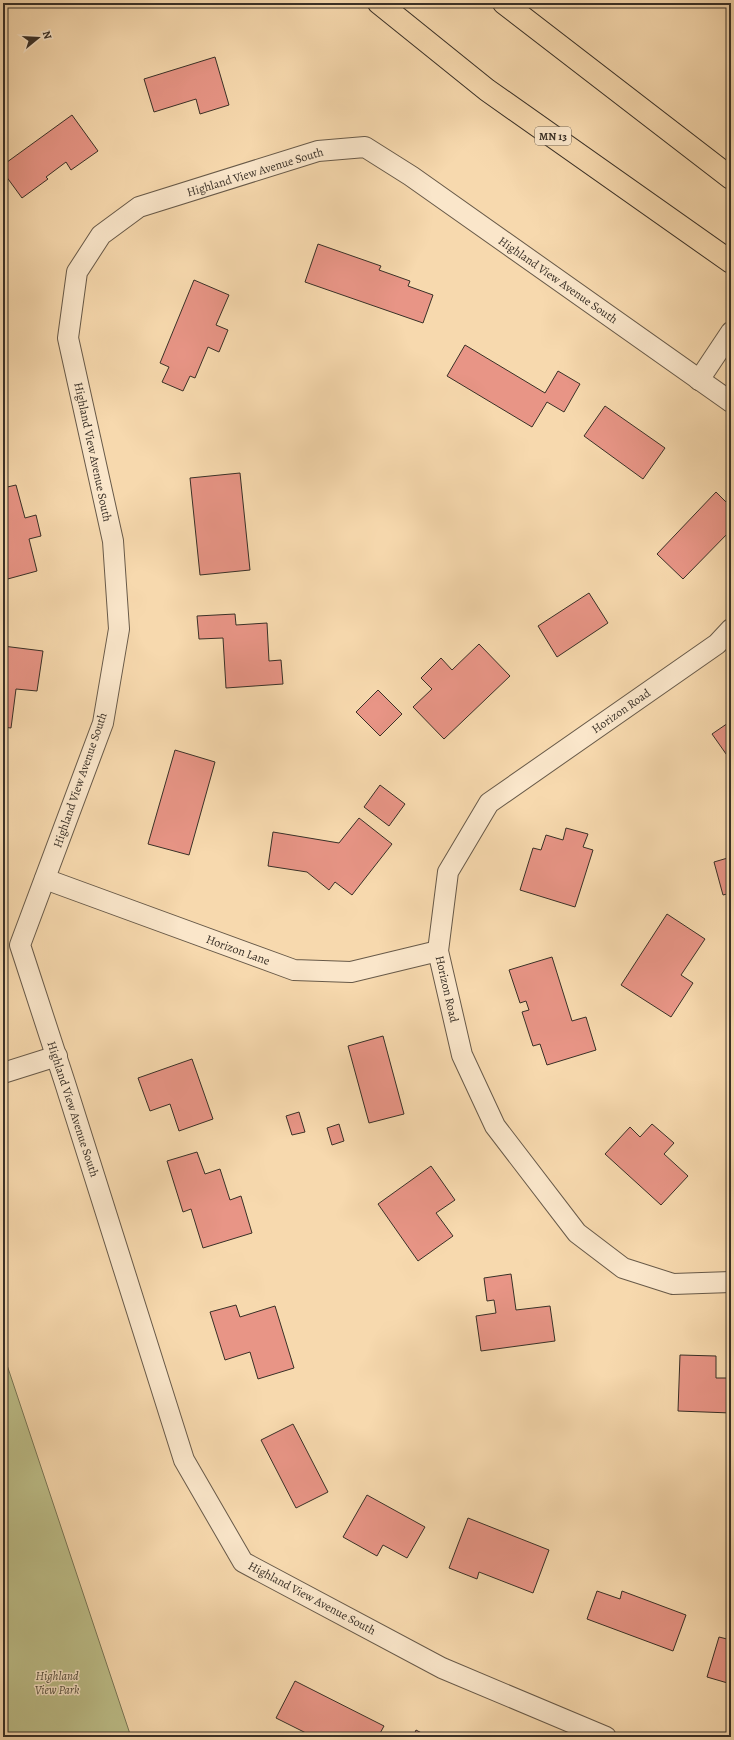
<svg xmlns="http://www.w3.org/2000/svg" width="734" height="1740" viewBox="0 0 734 1740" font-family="Alegreya,serif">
<rect width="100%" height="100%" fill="#f7d9ae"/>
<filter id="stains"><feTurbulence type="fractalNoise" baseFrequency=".005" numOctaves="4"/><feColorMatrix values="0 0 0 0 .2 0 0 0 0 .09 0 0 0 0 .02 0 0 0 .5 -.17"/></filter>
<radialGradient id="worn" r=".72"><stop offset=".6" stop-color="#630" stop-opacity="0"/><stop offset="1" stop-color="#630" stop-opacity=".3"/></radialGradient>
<path fill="#bdbf8a" stroke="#7b7858" d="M3,1353L131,1737H3Z"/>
<g fill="#e89586" stroke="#393027">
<path d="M215,57L229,105L200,114L196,99L154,112L144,79Z"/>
<path d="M72,115L98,151L71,170L66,162L46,177L48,179L22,198L3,172V165Z"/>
<path d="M318,244L381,266L379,270L410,281L408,286L433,295L423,323L305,282Z"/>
<path d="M194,280L229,295L216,325L228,330L219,352L208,347L195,378L190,376L183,391L162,382L169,367L160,363Z"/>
<path d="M465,345L545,393L558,371L580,384L564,412L547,402L532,427L447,376Z"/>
<path d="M605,406L665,448L643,479L584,436Z"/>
<path d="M240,473L250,570L200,575L190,478Z"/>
<path d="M16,485L25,518L36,515L41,536L29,539L37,571L4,580L3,488Z"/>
<path d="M716,492L731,507V530L683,579L657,554Z"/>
<path d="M589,593L608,623L557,657L538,626Z"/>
<path d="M235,614L236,625L267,623L269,661L281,660L283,684L226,688L223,638L199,639L197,616Z"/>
<path d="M479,644L510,676L444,739L413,707L432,689L421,678L441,658L452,670Z"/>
<path d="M3,646L43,651L37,691L16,689L11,728L3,727Z"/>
<path d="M378,690L402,714L380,736L356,712Z"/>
<path d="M731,721V761L712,734Z"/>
<path d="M175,750L215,762L189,855L148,844Z"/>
<path d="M380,785L405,804L389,826L364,807Z"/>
<path d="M359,818L392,844L352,895L335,882L329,890L307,872L268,866L273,832L339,843Z"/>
<path d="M566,828L588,834L583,847L593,850L575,907L520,890L533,848L541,850L546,835L563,840Z"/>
<path d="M731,857V893L723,895L714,862Z"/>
<path d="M667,914L705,939L681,975L693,983L671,1017L621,985Z"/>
<path d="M552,957L572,1021L586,1017L596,1050L547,1065L540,1044L533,1046L522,1012L529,1010L526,1001L520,1003L509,970Z"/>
<path d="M383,1036L404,1114L369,1123L348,1046Z"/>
<path d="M192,1059L213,1119L179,1131L170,1104L150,1111L138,1078Z"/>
<path d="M299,1112L305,1132L292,1135L286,1116Z"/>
<path d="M339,1124L344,1141L332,1145L327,1128Z"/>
<path d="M652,1124L674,1143L664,1154L688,1176L661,1205L605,1154L630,1127L640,1137Z"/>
<path d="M197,1152L205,1174L220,1169L230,1200L241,1196L252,1233L203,1248L191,1209L183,1212L167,1161Z"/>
<path d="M431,1166L455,1200L436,1213L453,1236L418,1261L378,1204Z"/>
<path d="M511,1274L516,1310L550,1306L555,1341L481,1351L476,1316L496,1313L494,1300L487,1301L484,1278Z"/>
<path d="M236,1305L240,1317L275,1306L294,1368L258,1379L250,1352L225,1360L210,1312Z"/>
<path d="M680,1355L716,1356V1378H731V1413L678,1411Z"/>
<path d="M293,1424L328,1492L296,1508L261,1440Z"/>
<path d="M367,1495L425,1527L407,1558L383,1545L377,1556L343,1537Z"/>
<path d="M468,1518L549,1550L533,1593L479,1572L477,1579L449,1568Z"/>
<path d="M597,1591L620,1599L622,1591L686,1615L673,1651L587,1619Z"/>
<path d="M719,1637L731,1640V1684L707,1677Z"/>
<path d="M295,1681L384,1726L378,1737H314L276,1718Z"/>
<path d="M416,1730L429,1737H413Z"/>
</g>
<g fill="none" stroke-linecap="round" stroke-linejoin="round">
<defs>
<g id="minor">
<path d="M699,380L731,332"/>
<path d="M731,629L717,644L489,803L448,872L438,951L462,1055L495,1126L577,1233L623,1268L673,1284L731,1282"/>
<path d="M45,879L294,970L351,972L438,951"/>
<path d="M3,1073L57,1056"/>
<path d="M606,1737L442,1668L243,1562L184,1460L65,1083L20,945L103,723L119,629L113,541L68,338L77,272L101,235L139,207L318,151L365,147L411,176L731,402"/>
</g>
<g id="trunk">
<path d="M379,3L487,90L731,262"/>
<path d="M504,3L731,178"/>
</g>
</defs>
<use href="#minor" stroke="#685a49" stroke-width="22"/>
<use href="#trunk" stroke="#393027" stroke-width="24"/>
<use href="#minor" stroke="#fae6ca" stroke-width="20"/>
<use href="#trunk" stroke="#f7d9ae" stroke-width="22"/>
</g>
<g text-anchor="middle" stroke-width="3" stroke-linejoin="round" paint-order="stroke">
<rect fill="#fae6ca" stroke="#736758" stroke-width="1" x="535" y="127" width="36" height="18" rx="3"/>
<g font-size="11" font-weight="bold" fill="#393027">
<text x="553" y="140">MN 13</text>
</g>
<g font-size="12" fill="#393027" stroke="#fae6ca">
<text transform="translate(255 172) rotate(-17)" y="4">Highland View Avenue South</text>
<text transform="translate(558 280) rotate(35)" y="4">Highland View Avenue South</text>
<text transform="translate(93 452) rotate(78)" y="4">Highland View Avenue South</text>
<text transform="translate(621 711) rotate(-35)" y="4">Horizon Road</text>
<text transform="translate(80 780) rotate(-71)" y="4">Highland View Avenue South</text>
<text transform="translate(238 950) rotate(20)" y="4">Horizon Lane</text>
<text transform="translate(447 989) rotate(77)" y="4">Horizon Road</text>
<text transform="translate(73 1109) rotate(72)" y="4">Highland View Avenue South</text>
<text transform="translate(312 1598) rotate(28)" y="4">Highland View Avenue South</text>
</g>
<g font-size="12" font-style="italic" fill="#534d3b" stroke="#fae6ca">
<text x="57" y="1680">Highland<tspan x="57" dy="14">View Park</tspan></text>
</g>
</g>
<rect width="734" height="1740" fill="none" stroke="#f7d9ae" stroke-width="16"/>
<rect x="4" y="4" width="726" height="1732" fill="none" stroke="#393027" stroke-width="2"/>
<rect x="8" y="8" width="718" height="1724" fill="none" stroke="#393027"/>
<g transform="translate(38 38) rotate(72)" stroke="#fae6ca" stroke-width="3" paint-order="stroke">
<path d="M0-3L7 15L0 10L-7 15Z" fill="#393027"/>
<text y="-6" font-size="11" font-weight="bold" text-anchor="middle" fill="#393027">N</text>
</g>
<rect width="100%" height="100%" filter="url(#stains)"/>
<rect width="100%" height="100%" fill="url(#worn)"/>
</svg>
